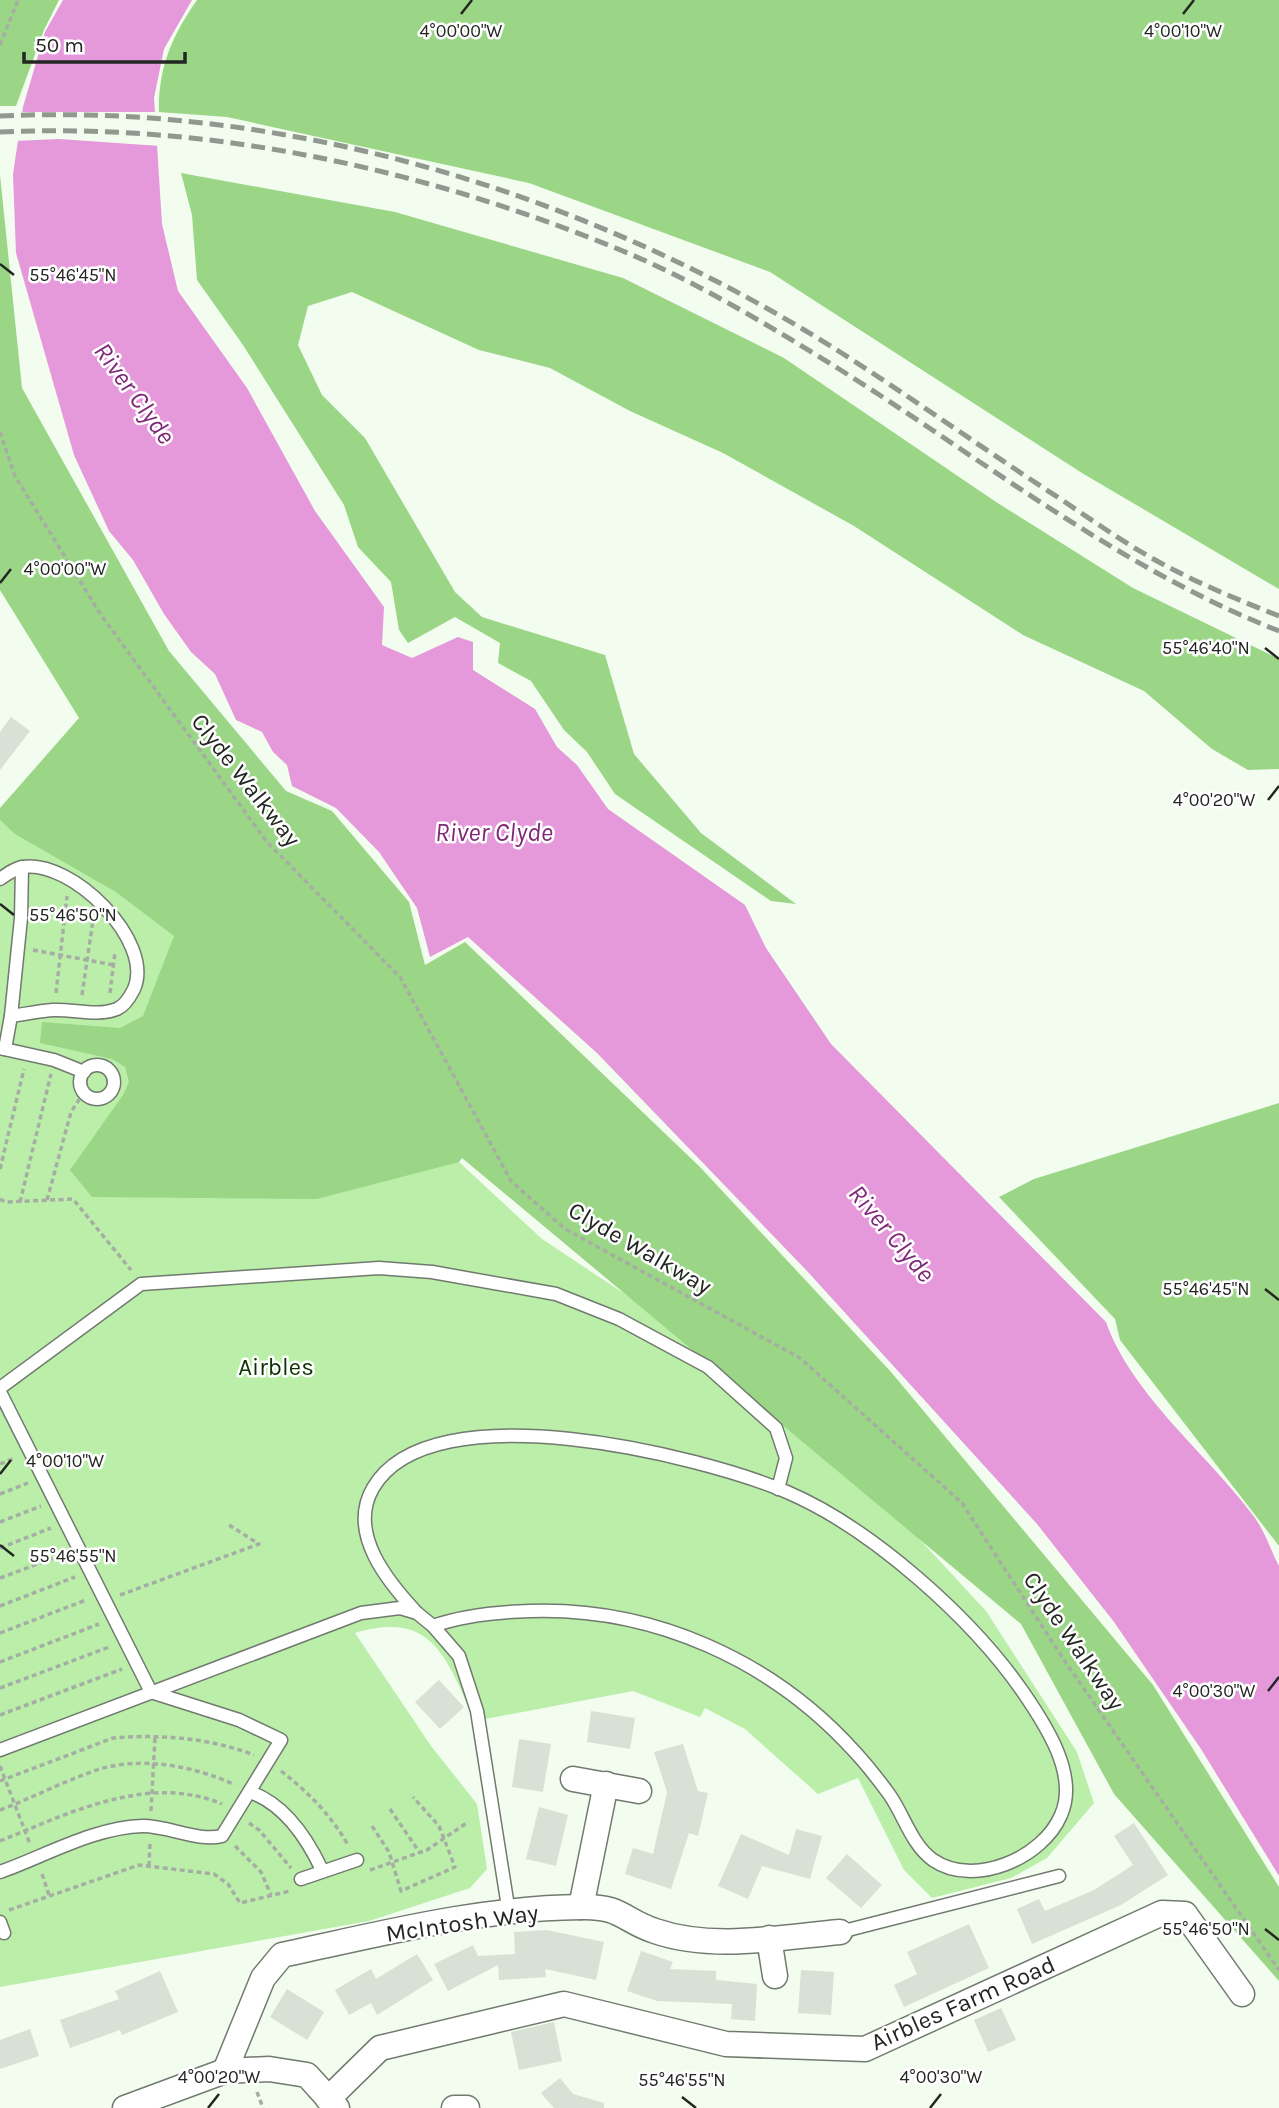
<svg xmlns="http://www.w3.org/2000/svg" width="1279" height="2108" viewBox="0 0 1279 2108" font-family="Karla,sans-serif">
<rect width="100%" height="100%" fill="#f2fcef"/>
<path fill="#baeea9" d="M11,797L446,1150L542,1239L801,1411L986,1611L1077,1752L1094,1803L1047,1858L1011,1878L932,1898L904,1870L858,1778L818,1794L745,1729L705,1708L700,1717L633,1691L475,1721C447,1660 434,1609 355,1633L431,1746L477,1804L487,1869L470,1888L369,1921L0,1987V808Z"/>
<g fill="#9ad686">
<path d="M0,0H59L44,30L16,106H0Z"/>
<path d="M197,0H1279V589L1082,473L770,272L529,183L227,117L159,112C158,68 172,36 197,0Z"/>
<path d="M181,173L395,212L623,278L784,358L996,502L1133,588L1279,659V769L1248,770L1212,749L1144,691L1023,635L854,526L723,453L630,411L550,368L479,350L352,292L308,306L298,345L322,395L365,438L455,592L482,617L605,655L634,754L701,833L796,904L771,901L615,794L587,752L564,730L531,681L498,663L500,643L455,617L408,643L399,630L391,582L358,547L344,505L243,345L197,280L192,215Z"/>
<path d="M0,175L22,388L169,651L286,791L332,811L409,902L425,965L465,942L700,1167L891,1372L1153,1685L1279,1887V1981L1114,1794L1021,1624L462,1158L459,1162L317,1199L92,1197L70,1170L123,1095L129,1082L125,1067L112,1059L40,1043L42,1022L120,1028L143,1016L174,936L116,892L15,834L0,820V808L79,718L0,590Z"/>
<path d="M1279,1103V1546L1120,1340L1115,1319L999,1197L1034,1179Z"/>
</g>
<path fill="#e599db" d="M63,0H192L164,49L154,98L162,224L178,291L247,388L315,511L384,607L382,645L412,658L458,637L473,642V670L535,709L557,747L577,765L608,809L745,905L766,948L831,1044L1106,1322C1132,1396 1209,1455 1255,1518C1265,1532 1271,1551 1279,1566V1876L1201,1749L1114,1622L1037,1524L807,1271L597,1053L468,937L430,957L417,908L379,852L336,808L292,786L287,765L273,752L262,732L236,720L215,674L191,652L164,614L133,560L109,531L74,455L16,253L13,174L23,107L45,32Z"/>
<path fill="#f2fcef" d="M19,112H158L160,146L59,139L14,141Z"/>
<g fill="#d8e1d5">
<path d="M11,717L30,731L0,770V732Z"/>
<path d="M439,1680L464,1707L440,1729L415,1702Z"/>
<path d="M591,1711L635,1718L630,1749L587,1742Z"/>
<path d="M519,1739L551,1744L543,1792L512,1787Z"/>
<path d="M683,1744L698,1791L708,1793L698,1836L689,1833L671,1889L625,1874L633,1848L653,1854L667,1792L654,1752Z"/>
<path d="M539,1807L568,1815L556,1866L526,1859Z"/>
<path d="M1134,1823L1168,1875L1121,1905L1032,1944L1017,1909L1039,1899L1045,1911L1094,1890L1133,1865L1114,1836Z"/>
<path d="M796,1829L822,1836L810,1879L762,1866L748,1899L718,1886L741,1834L789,1855Z"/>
<path d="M847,1854L882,1885L861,1908L826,1878Z"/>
<path d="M969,1924L989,1968L904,2007L894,1985L917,1974L907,1952Z"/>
<path d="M547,1930L604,1942L596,1980L545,1969L546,1977L499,1980L498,1965L448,1991L434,1964L473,1945L478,1956L515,1954L514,1932Z"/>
<path d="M641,1951L673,1962L670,1969L716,1971V1980L757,1984L755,2021L731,2019L732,2004L657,2001L627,1991Z"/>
<path d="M417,1954L433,1980L377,2015L371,2003L349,2015L335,1990L371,1969L376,1979Z"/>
<path d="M801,1970L834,1972L831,2015L798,2013Z"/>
<path d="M160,1971L178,2012L122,2035L120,2030L70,2048L60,2020L119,1999L115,1991Z"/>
<path d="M287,1989L324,2012L307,2040L270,2017Z"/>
<path d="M1001,2008L1016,2040L988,2052L974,2020Z"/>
<path d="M554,2022L562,2061L519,2070L511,2032Z"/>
<path d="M30,2029L39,2056L0,2069V2040Z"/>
<path d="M560,2078L573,2094L604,2103V2108H554L541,2093Z"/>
</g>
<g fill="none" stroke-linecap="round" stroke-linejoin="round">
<defs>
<g id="lane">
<path d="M0,879C7,874 15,868 23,867C71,859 155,941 134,989C130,997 124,1006 117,1009C96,1017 75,1009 53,1010C39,1011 25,1014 11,1016L5,1049"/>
<path d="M11,1016L21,918L22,867"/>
<path d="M0,1048L54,1060L84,1072"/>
<circle cx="97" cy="1082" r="17"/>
<path d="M0,1388L141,1284L379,1268L432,1272L556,1294L619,1319L708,1367L776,1428L786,1458L778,1489"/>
<path d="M0,1392L151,1692L239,1720L281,1740L222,1836C198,1842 169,1826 143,1826C95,1827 45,1856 0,1872"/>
<path d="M417,1613C388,1582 347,1533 373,1488C431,1388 702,1456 787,1492C871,1528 971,1617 1023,1692C1045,1724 1079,1775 1061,1815C1043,1858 974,1888 933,1860C911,1844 904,1815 889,1794C878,1779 867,1765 855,1752C772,1660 653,1607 530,1611C497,1612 464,1615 433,1626"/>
<path d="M0,1750L361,1613L400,1608L417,1613L433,1626L459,1656L477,1711L509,1913"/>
<path d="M250,1792C284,1804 307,1838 322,1870"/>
<path d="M301,1879L357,1860"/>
<path d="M0,1922L4,1933"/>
<path d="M840,1932L1059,1876"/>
</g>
<g id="street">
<path d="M573,1779L639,1791"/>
<path d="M581,1907L606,1784"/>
<path d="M769,1938L775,1976"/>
<path d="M225,2071L263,1978L282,1955C380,1934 480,1908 581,1907C622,1906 622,1920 655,1931C713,1951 781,1937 840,1932"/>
<path d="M328,2099L380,2048L564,2004L726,2044L865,2049L1162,1913L1185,1914L1242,1994"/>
<path d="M125,2108L225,2071L269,2069L307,2075L337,2108"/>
<path d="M454,2108H467"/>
</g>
</defs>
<use href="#lane" stroke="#717a6e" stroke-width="15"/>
<use href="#street" stroke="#717a6e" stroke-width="27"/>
<g stroke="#a6aea4" stroke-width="3.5" stroke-dasharray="5 3.5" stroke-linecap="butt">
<path d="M0,45L18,0"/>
<path d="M0,432L15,476L101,615L267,842L400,977L511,1181L565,1229L800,1358L962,1503L1064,1660L1279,1970"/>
<path d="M33,950L114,965"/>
<path d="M56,993L67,896"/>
<path d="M110,993L115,952"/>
<path d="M82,995L93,920"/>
<path d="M0,1169L24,1069"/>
<path d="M0,1199L5,1202L73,1199L131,1270"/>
<path d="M47,1200L71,1112L84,1092"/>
<path d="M20,1202L51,1074"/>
<path d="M0,1464L15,1458"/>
<path d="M0,1494L28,1483"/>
<path d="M0,1522L41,1506"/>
<path d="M0,1548L51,1528"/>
<path d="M0,1578L64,1554"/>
<path d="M120,1595L259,1544L229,1525"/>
<path d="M0,1606L75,1577"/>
<path d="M0,1633L86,1600"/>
<path d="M0,1662L99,1624"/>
<path d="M0,1688L109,1647"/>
<path d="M0,1715L122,1669"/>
<path d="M0,1766L30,1844"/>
<path d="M281,1771C308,1792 331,1815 348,1845"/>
<path d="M0,1781L113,1738C160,1734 210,1738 254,1755"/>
<path d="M390,1809L420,1853"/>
<path d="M0,1810C32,1798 62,1782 94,1771C138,1755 195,1766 235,1785"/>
<path d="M151,1811L155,1738"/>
<path d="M249,1823L259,1830L291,1868"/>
<path d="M372,1826L389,1852L401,1891L455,1867L439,1826L413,1797"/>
<path d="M0,1841C69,1813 149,1773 222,1804"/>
<path d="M235,1846L261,1872L271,1895"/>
<path d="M149,1866L150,1843"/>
<path d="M370,1870L427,1850L468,1822"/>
<path d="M42,1874L49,1895"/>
<path d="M9,1910L139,1865L214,1874L228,1884L240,1903L290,1891"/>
<path d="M257,2092L263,2108"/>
</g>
<use href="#lane" stroke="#fff" stroke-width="12"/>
<use href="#street" stroke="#fff" stroke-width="24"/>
<g stroke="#91988f" stroke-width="5" stroke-dasharray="14 7" stroke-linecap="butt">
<path d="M0,116C293,102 594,196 840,352C915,400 988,452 1062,500C1099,525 1136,551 1176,571C1209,588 1244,602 1279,616"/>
<path d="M0,132C215,122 432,171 630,254C702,285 773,328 839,369C984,460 1119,568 1279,631"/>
</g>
</g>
<path fill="none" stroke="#232622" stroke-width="2.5" d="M461,14L472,0M1183,14L1194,0M0,264L14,275M0,583L11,569M1265,648L1279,659M1268,800L1279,786M0,904L14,915M1265,1289L1279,1300M0,1474L11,1460M0,1545L14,1556M1268,1691L1279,1677M1265,1929L1279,1940M682,2097L696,2108M208,2108L219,2094M930,2108L941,2094"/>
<g text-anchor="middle" stroke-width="5" stroke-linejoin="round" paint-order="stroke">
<g font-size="24" fill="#232622" stroke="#fff">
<text transform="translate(246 780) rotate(52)" y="8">Clyde Walkway</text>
<text transform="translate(640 1248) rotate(30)" y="8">Clyde Walkway</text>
<text transform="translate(1074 1641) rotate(56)" y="8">Clyde Walkway</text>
<text transform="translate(462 1923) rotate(-8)" y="8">McIntosh Way</text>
<text transform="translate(963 2003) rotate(-24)" y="8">Airbles Farm Road</text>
</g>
<g font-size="24" fill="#0d3400" stroke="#fff">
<text x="276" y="1375">Airbles</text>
</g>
<g font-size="26" font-style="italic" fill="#802878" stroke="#fff">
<text transform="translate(135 393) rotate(54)" y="9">River Clyde</text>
<text x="494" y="841">River Clyde</text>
<text transform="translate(892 1233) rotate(50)" y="9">River Clyde</text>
</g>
</g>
<g font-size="18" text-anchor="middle" fill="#232622" stroke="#fff" stroke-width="5" stroke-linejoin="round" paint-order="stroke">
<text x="461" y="37">4°00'00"W</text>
<text x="1183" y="37">4°00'10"W</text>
<text x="73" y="281">55°46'45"N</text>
<text x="65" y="575">4°00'00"W</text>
<text x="1206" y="654">55°46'40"N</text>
<text x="1214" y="806">4°00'20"W</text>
<text x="73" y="921">55°46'50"N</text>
<text x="1206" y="1295">55°46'45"N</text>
<text x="65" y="1467">4°00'10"W</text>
<text x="73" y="1562">55°46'55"N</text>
<text x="1214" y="1697">4°00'30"W</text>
<text x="1206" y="1935">55°46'50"N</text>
<text x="219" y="2083">4°00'20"W</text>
<text x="941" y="2083">4°00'30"W</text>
<text x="682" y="2086">55°46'55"N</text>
</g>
<path d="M24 52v10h161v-10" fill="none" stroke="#232622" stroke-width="3.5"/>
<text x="35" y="52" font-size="21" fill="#232622" stroke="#ffffff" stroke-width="5" paint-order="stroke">50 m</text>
</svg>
